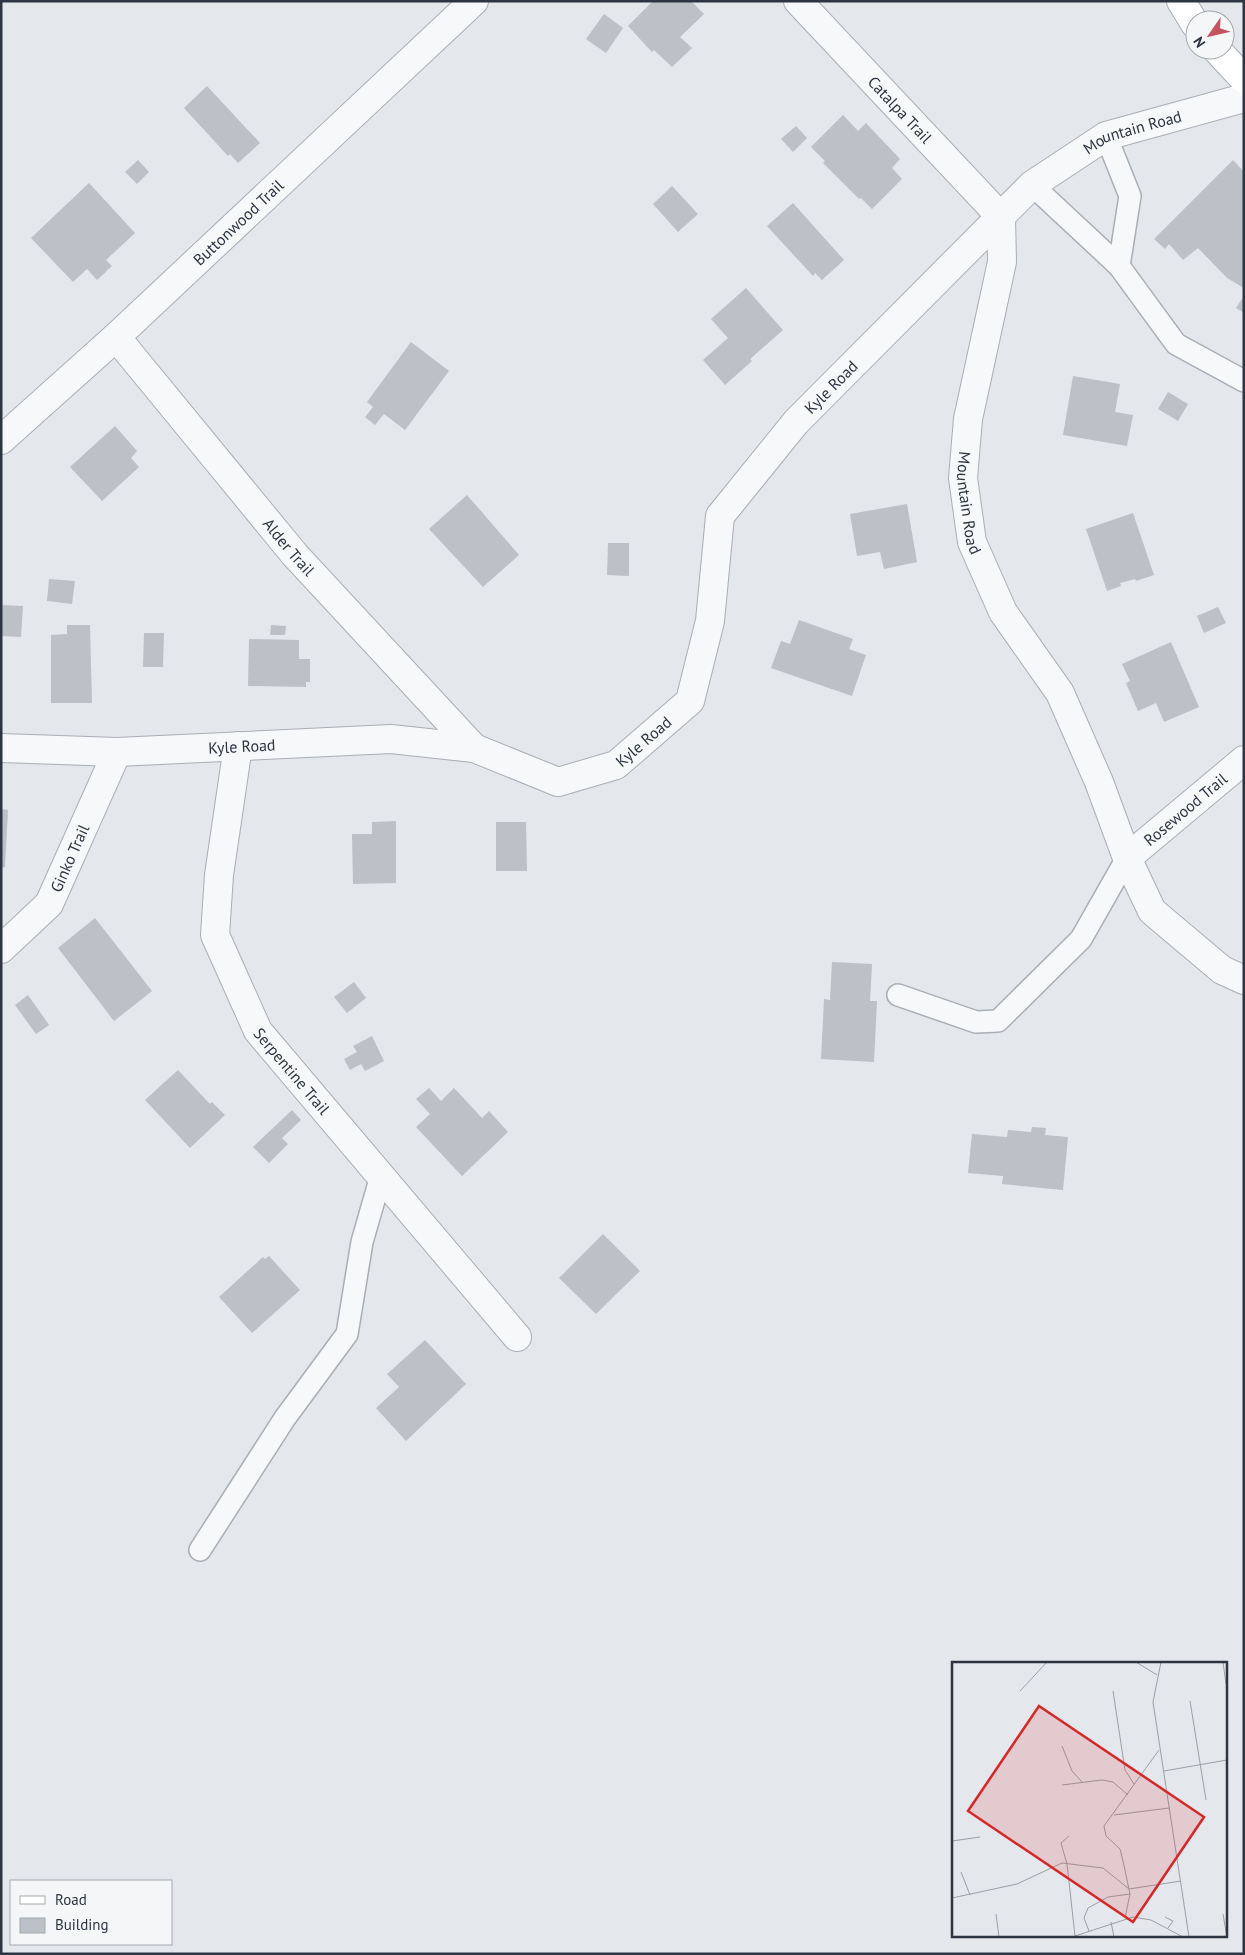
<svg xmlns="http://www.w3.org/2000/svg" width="1245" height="1955" viewBox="0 0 1245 1955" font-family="'PT Sans',sans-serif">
<rect width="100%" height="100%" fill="#e4e7eb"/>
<g fill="#bcc0c7">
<path d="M653,1H691L704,14L680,37L692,48L672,67L654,50L652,52L628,26Z"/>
<path d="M604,14L623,28L606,53L586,39Z"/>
<path d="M207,86L260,143L238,163L230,154L228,156L184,108Z"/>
<path d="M843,115L858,131L866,123L900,159L892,168L902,179L872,209L861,198L859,199L823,163L825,161L811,147Z"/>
<path d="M796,126L807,138L793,152L781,139Z"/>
<path d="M138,160L149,172L137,184L125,172Z"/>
<path d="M1233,160L1244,172V288L1227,278L1198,248L1183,260L1169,244L1165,249L1154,239Z"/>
<path d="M89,183L135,233L106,260L112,266L97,280L87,269L73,282L31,238Z"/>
<path d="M672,186L698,214L678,232L653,204Z"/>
<path d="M793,203L844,260L822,280L815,273L813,276L767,226Z"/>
<path d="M746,288L783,330L750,359L752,361L725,385L703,360L728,338L711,319Z"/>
<path d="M1244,296V313L1236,308Z"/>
<path d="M411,342L449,371L405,430L384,414L375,425L365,417L373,407L367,402Z"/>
<path d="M1073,376L1120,384L1115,412L1133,415L1127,446L1063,435Z"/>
<path d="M1168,392L1188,404L1178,421L1158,409Z"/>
<path d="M115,426L137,451L131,458L139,467L102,501L70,467Z"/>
<path d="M467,495L519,555L483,587L429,529Z"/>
<path d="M907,504L917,562L884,569L880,552L857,556L850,514Z"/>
<path d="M1133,513L1154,575L1136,581L1135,579L1120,583L1121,586L1107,591L1086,529Z"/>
<path d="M608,543H629V576L607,575Z"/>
<path d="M49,579L75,581L72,604L47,601Z"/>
<path d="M1,605L23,606L21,637L1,636Z"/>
<path d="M1218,607L1226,623L1204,633L1197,616Z"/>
<path d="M799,620L853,639L849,649L866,655L852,696L771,668L781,641L790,644Z"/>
<path d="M67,625H90L92,703H51V635L67,634Z"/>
<path d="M271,625L286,626L285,635H270Z"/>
<path d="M144,633H164L163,667H143Z"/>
<path d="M249,639L299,640V659H310V682H306V687L248,686Z"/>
<path d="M1171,642L1199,707L1164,722L1156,703L1138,711L1126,683L1130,681L1122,664Z"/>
<path d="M1,809L8,810L5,867L1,868Z"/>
<path d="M396,821V883L353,884L352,834H372V822Z"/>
<path d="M496,822H526L527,871H496Z"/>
<path d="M95,918L152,991L114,1021L58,948Z"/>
<path d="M832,962L872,964L870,1001H877L874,1062L821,1059L824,999L830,1000Z"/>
<path d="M354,982L366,998L347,1013L334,997Z"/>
<path d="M28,995L49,1025L36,1034L15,1005Z"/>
<path d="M372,1036L384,1061L365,1071L361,1064L350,1070L344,1059L357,1052L353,1046Z"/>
<path d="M178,1070L210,1104L212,1102L225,1115L190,1148L145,1100Z"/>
<path d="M429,1088L441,1101L454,1088L482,1118L489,1111L508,1132L462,1176L416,1127L430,1114L416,1099Z"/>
<path d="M292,1110L301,1120L282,1138L288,1144L269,1163L253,1147Z"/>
<path d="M1032,1127L1046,1128L1045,1135L1068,1137L1063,1190L1002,1184L1003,1176L968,1173L972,1134L1007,1137L1008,1130L1031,1132Z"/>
<path d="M603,1234L640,1271L596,1314L559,1278Z"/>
<path d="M269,1256L300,1290L252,1333L219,1297L263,1257L265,1259Z"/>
<path d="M425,1340L466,1384L406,1441L376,1408L399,1387L387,1374Z"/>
</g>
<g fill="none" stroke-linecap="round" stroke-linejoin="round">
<defs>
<g id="lane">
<path d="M1106,136L1130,196L1119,266"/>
<path d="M1032,185L1119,266L1176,344L1244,381"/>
<path d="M898,995L976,1022L998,1021L1081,939L1127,858"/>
<path d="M200,1550L285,1418L347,1334L362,1242L381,1176"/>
</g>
<g id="street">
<path id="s1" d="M798,1L1001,217"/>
<path id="s2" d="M1001,217L1002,262L968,419L963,478L972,542L1003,612L1060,693L1099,782L1127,858L1152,911L1222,970L1244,980"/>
<path id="s3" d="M116,337L295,555L474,748"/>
<path id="s4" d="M1,440L116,337L474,1"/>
<path id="s5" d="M238,746L219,875L215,935L258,1031L517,1337"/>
<path id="s6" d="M1,748L117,752L391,739L474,748L558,782L616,765L690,701L710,621L720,516L796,422L1032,185L1106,136L1244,98"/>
<path id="s7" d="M1127,858L1244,760"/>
<path id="s8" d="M1,949L49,904L117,752"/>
</g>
<g id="secondary">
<path d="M1181,1L1195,24"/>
<path d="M1217,50L1244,79"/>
</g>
</defs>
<use href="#lane" stroke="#a9aeb5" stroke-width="24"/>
<use href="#street" stroke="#a9aeb5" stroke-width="30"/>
<use href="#secondary" stroke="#a9aeb5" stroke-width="30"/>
<use href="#lane" stroke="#f7f8f9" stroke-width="21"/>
<use href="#street" stroke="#f7f8f9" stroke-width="28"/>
<use href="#secondary" stroke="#fff" stroke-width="28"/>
</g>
<g text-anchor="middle" stroke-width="4" stroke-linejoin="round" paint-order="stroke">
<g font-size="16" fill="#2d3442" stroke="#f4f6f8">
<text dy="6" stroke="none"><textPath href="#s1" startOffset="149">Catalpa Trail</textPath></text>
<text dy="6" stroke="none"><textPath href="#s6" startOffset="1481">Mountain Road</textPath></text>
<text dy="6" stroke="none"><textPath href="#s4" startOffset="322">Buttonwood Trail</textPath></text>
<text dy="6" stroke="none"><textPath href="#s6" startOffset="1081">Kyle Road</textPath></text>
<text dy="6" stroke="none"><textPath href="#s2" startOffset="290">Mountain Road</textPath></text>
<text dy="6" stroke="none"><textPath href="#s3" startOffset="272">Alder Trail</textPath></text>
<text dy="6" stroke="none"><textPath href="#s6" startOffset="661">Kyle Road</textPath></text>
<text dy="6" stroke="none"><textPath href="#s6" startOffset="241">Kyle Road</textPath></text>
<text dy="6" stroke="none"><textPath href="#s7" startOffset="76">Rosewood Trail</textPath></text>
<text dy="6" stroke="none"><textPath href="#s8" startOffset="116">Ginko Trail</textPath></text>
<text dy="6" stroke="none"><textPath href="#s5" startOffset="348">Serpentine Trail</textPath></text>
</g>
</g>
<g transform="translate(952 1662)">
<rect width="275" height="275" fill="#e4e7eb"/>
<path fill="none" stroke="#9b9fa7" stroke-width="1" d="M184,0L205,13M209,0L201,40L237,275M271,0L274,22M68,29L95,0M161,29L173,108L182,122M238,39L254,138M110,84L120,109L131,121M212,109L275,98M110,123L150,118L161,120L176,133M162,153L217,146M117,174L109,181L115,202L123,274M0,179L28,175M9,210L18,233M177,227L229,219M0,236L65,222L110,201L151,206L177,227M44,252L47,275M271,252L275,275M213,255L221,259L216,266M173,256L178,232L171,199L168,187L154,174L152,164L207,88M159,260L162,275M137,269L132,256L136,246L156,235L178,232M120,275L181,255L199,258L231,275"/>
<path fill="#d62828" fill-opacity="0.15" stroke="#d62828" stroke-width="2.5" d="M87,44L252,155L181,260L16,149Z"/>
<rect width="275" height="275" fill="none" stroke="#2d3442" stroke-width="2.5"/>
</g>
<rect width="1245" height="1955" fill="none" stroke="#2d3442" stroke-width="5"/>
<rect x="10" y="1880" width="162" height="65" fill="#f4f6f8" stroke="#a4a8af"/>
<rect x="20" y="1896" width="25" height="8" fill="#ffffff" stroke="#a4a8af"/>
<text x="55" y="1905" font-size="15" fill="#2d3442">Road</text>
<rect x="20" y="1918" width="25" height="15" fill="#bcc0c7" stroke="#a4a8af"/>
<text x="55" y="1930" font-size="15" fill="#2d3442">Building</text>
<g transform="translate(1210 35) rotate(236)"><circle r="24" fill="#f4f6f8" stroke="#a4a8af"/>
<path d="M0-4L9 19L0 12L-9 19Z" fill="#c55461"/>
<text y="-8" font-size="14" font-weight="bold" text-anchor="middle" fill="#2d3442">N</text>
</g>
</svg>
